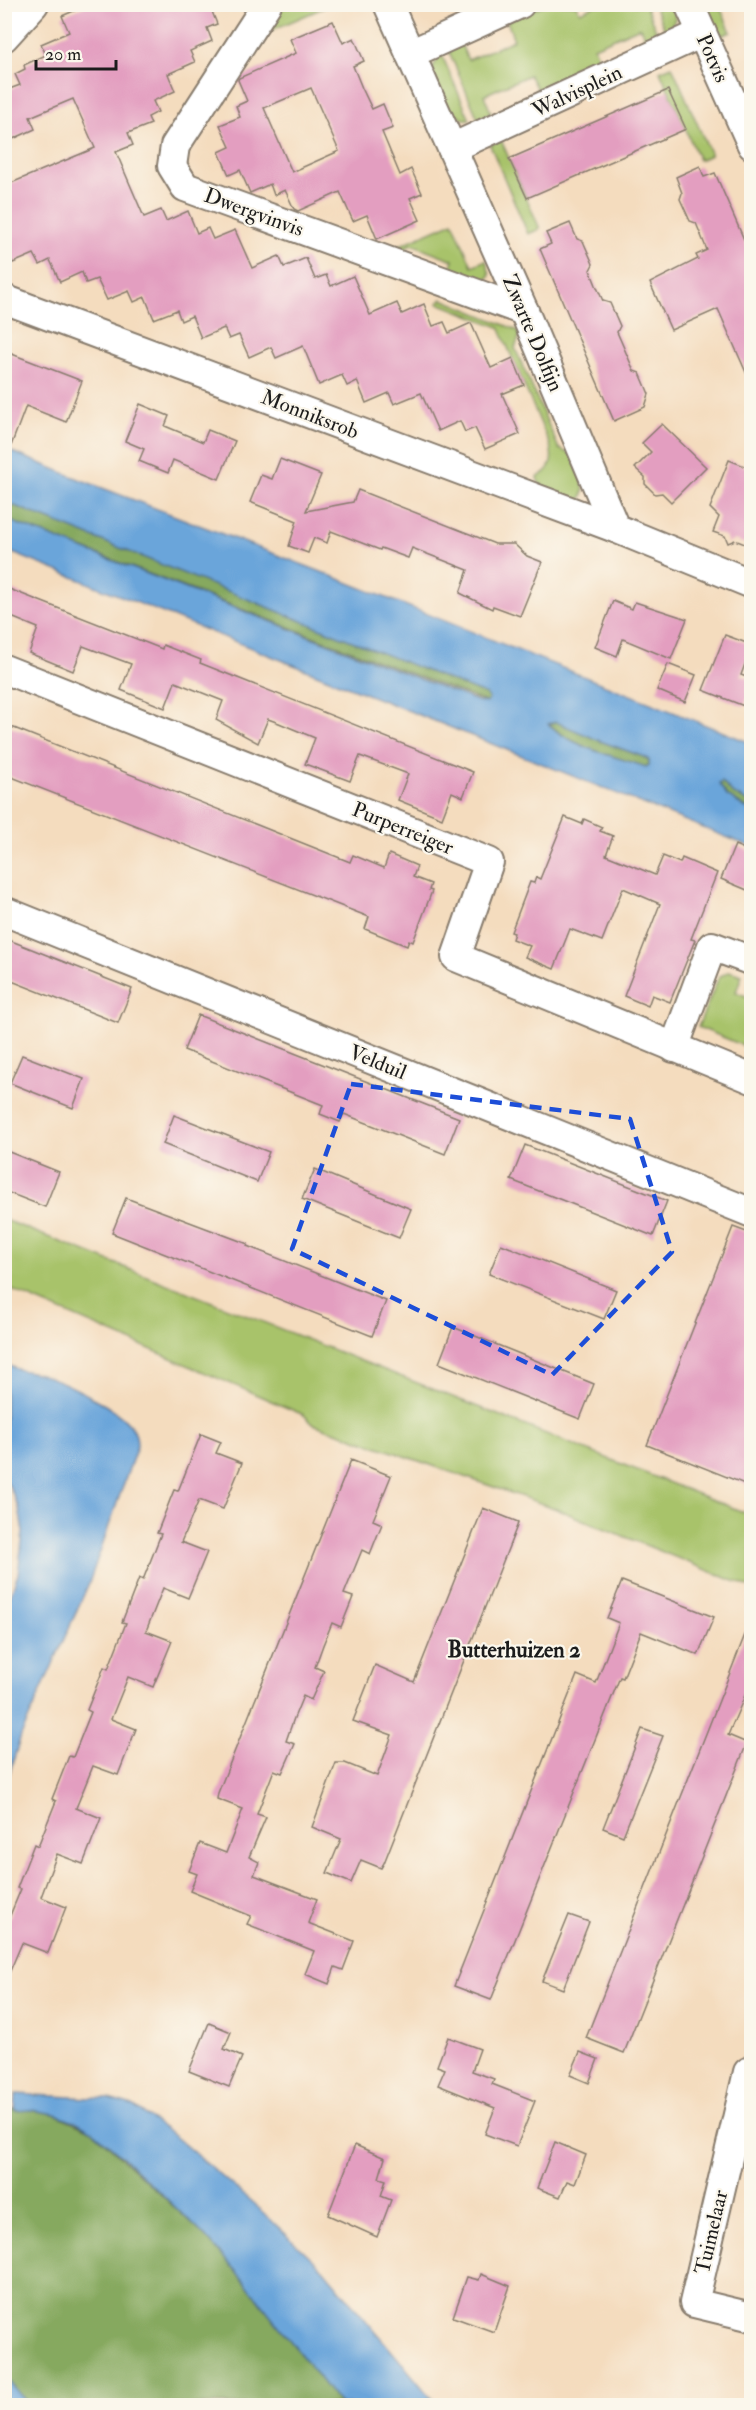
<svg xmlns="http://www.w3.org/2000/svg" width="756" height="2410" viewBox="0 0 756 2410" font-family="'IM FELL Double Pica',serif">
<rect width="100%" height="100%" fill="#fbf7ec"/>
<filter id="ink" filterUnits="userSpaceOnUse"><feTurbulence type="fractalNoise" baseFrequency=".0167" numOctaves="2"/><feDisplacementMap in="SourceGraphic" scale="12" xChannelSelector="R" yChannelSelector="G"/><feConvolveMatrix kernelMatrix="1 2 1 2 8 2 1 2 1" color-interpolation-filters="sRGB"/></filter>
<filter id="wash" filterUnits="userSpaceOnUse"><feTurbulence type="fractalNoise" baseFrequency=".008" numOctaves="4" result="noise"/><feDisplacementMap in="SourceGraphic" scale="24" xChannelSelector="R" yChannelSelector="G"/><feGaussianBlur stdDeviation="1.35" result="paint"/><feColorMatrix in="noise" values="0 0 0 0 0 0 0 0 0 0 0 0 0 0 0 0 0 1.4 0 .05"/><feComposite in="paint" operator="in"/></filter>
<g filter="url(#wash)">
<rect width="100%" height="100%" fill="#f4dcbe"/>
<g fill="#a8c36a" stroke="#627043" stroke-width="1.5">
<path d="M546,4L576,5L580,12L596,5H645L660,39L649,45L640,27L594,47L601,64L539,92L529,75L484,95L491,113L478,119L447,47L460,42L468,60L514,40L507,21Z"/>
<path d="M277,5H330L267,32L264,25Z"/>
<path d="M654,5H674L675,19L667,35Z"/>
<path d="M699,5H719L731,32L713,39Z"/>
<path d="M441,53L470,120C441,117 441,94 432,69Z"/>
<path d="M672,66L711,155L699,160L660,71Z"/>
<path d="M501,140L540,229L528,234L490,145Z"/>
<path d="M453,222L472,266L486,260L490,275L482,286L447,278L453,260L412,244L407,246L401,261L382,253Z"/>
<path d="M442,299L517,330L520,335L515,348L559,449L571,454C576,468 591,488 579,501L544,494L537,478C551,469 554,462 550,445L499,327L438,303Z"/>
<path d="M729,971L742,975L736,992L751,998V1049L698,1027L719,977Z"/>
<path d="M5,1220L751,1515V1588L554,1508L313,1424L304,1415L5,1287Z"/>
</g>
<g fill="#86a95e" stroke="#51623d" stroke-width="1.5">
<path d="M5,502L487,695L489,699L488,703L5,519Z"/>
<path d="M557,722L600,741L644,757L649,760V764L646,767C614,756 573,748 548,723Z"/>
<path d="M722,782L732,793L751,803V811L727,796L719,784Z"/>
<path d="M4,2110H31L55,2114L93,2131L203,2234L241,2277L340,2405H29L5,2377Z"/>
</g>
<g fill="#6aa5da" stroke="#43607b" stroke-width="1.5" fill-rule="evenodd">
<path d="M5,449L79,479L319,571L751,743V803L732,793L722,782L719,784L727,796L751,811V847L5,550V519L477,701L487,703L489,699L487,695L5,502ZM556,722L600,741L644,757L649,760V765L646,767C614,756 573,748 548,724Z"/>
<path d="M5,1363C20,1372 24,1370 40,1374C63,1381 125,1410 135,1433C137,1437 137,1442 137,1446L89,1583L21,1736L5,1787V1609L18,1574L23,1532L19,1508L5,1477Z"/>
<path d="M16,2094L109,2099L133,2106L178,2139L254,2204L323,2269L437,2405H340L241,2277L203,2234L122,2156L93,2131L77,2122L55,2114L31,2110L15,2111Z"/>
<path d="M4,2377H5L29,2405H5Z"/>
</g>
<g id="blocks">
<g fill="#e39ec0" fill-rule="evenodd">
<path d="M90,4H209L217,24L207,28L212,41L190,51L195,62L168,74L175,91L153,101L158,112L148,117L151,124L128,133L133,145L116,152L144,217L161,210L166,221L188,211L197,233L208,228L213,239L235,230L252,268L279,256L284,267L306,258L315,279L326,275L331,286L353,276L370,315L397,303L402,314L424,304L433,326L444,322L449,333L471,323L491,368L513,358L524,385L502,394L520,434L485,449L475,428L465,432L460,421L438,431L421,393L394,404L389,393L366,403L357,381L347,386L342,375L319,385L303,346L276,358L271,347L249,357L239,335L229,339L224,328L201,338L192,316L181,321L177,310L154,319L145,297L134,302L129,291L107,300L97,279L86,283L82,272L60,282L50,260L40,265L34,254L13,263L4,245V186L95,148L73,99L30,117L35,129L4,143V91L20,85L15,74L25,69L24,65L46,55L41,44L69,32L62,16Z"/>
<path d="M333,21L343,43L354,38L364,61L353,66L362,88L372,109L383,104L393,128L382,132L400,175L411,169L422,193L410,198L420,220L377,239L367,215L353,221L340,192L298,211L294,209L285,190L274,195L270,184L250,193L240,170L229,175L219,152L230,147L220,125L240,117L236,106L247,101L238,80L239,78L296,53L290,39ZM311,88L339,151L292,172L264,108Z"/>
<path d="M668,90L686,129L527,198L509,159Z"/>
<path d="M700,166L704,177L715,173L752,258V386L718,309L671,330L650,283L698,259L696,255L707,250L696,223L690,221L680,199L682,193L676,177Z"/>
<path d="M570,223L577,239L583,241L593,264L590,270L596,285L603,301L610,303L620,326L617,332L634,371L640,373L649,394L645,407L614,421L540,249L551,244L546,233Z"/>
<path d="M4,351L82,381L66,422L26,406L6,459H4Z"/>
<path d="M140,404L169,416L165,426L203,442L208,430L235,441L219,479L173,460L168,473L139,461L144,449L125,441Z"/>
<path d="M662,424L706,467L671,502L662,493L655,494L645,484V477L635,468L651,452L642,443Z"/>
<path d="M280,459L321,475L306,511L353,502L358,490L495,544H514L527,556L542,562L520,616L493,606L492,609L460,593L468,570L412,548L408,558L381,548L380,550L331,531L327,543L314,538L308,553L289,546L297,521L250,502L261,475L272,479Z"/>
<path d="M729,460L752,469V547L735,540L728,543L725,536L713,532L719,517L710,508Z"/>
<path d="M4,587L162,649L163,645L201,660L200,663L473,772L463,797L452,792L442,818L398,800L408,774L360,756L350,781L305,764L315,738L279,723L268,719L258,743L216,720L223,701L175,682L165,708L121,690L131,664L83,646L73,671L29,653L38,628L4,614Z"/>
<path d="M613,601L632,609L635,602L687,619L671,659L623,639L617,656L595,647Z"/>
<path d="M725,635L752,645L741,675L752,679V688L744,706L703,690Z"/>
<path d="M668,664L696,675L685,702L657,690Z"/>
<path d="M4,724L350,862L353,855L384,868L389,854L417,866L413,877L431,884L429,890L432,891L413,942L409,940L407,946L365,929L369,917L4,774Z"/>
<path d="M565,817L582,824L584,819L602,827L600,831L613,836L606,855L655,875L663,856L680,863L682,858L717,873L691,939L695,940L670,1002L652,995L648,1006L624,996L660,904L623,888L602,941L570,929L554,969L525,957L530,946L512,939L514,933L511,932L530,882L534,883L536,877L540,879Z"/>
<path d="M735,845L752,852V892L721,879Z"/>
<path d="M4,938L132,989L118,1023L4,978Z"/>
<path d="M198,1015L459,1118L445,1154L344,1114L340,1122L320,1114L323,1105L184,1050Z"/>
<path d="M22,1055L84,1079L73,1108L10,1083Z"/>
<path d="M174,1115L269,1152L257,1182L163,1144Z"/>
<path d="M525,1145L667,1201L653,1236L511,1180Z"/>
<path d="M4,1150L59,1172L45,1207L4,1191Z"/>
<path d="M315,1169L411,1209L399,1238L302,1199Z"/>
<path d="M126,1198L248,1244L247,1246L386,1301L372,1336L112,1233Z"/>
<path d="M733,1227L752,1234V1487L647,1445Z"/>
<path d="M501,1244L616,1290L604,1319L489,1274Z"/>
<path d="M453,1327L594,1384L580,1419L439,1363Z"/>
<path d="M201,1434L221,1442L216,1453L242,1463L223,1509L199,1500L181,1542L207,1552L188,1598L163,1588L146,1631L172,1641L153,1687L128,1677L111,1719L136,1729L118,1775L93,1766L76,1808L101,1818L83,1864L57,1854L41,1897L66,1907L48,1953L22,1943L4,1985V1930L21,1889L17,1888L34,1844L38,1846L56,1801L52,1799L69,1756L73,1757L91,1712L87,1710L104,1667L108,1669L126,1623L122,1622L139,1578L143,1580L161,1534L157,1533L174,1490L178,1491Z"/>
<path d="M351,1460L391,1476L373,1520L382,1524L370,1554L362,1550L344,1594L353,1597L341,1627L332,1623L323,1645L315,1667L324,1671L311,1700L303,1696L294,1718L286,1741L295,1744L282,1773L274,1770L257,1814L266,1817L249,1857L259,1862L254,1875L317,1899L308,1923L354,1941L343,1970L335,1967L329,1984L305,1974L314,1951L247,1924L251,1916L190,1891L197,1874L189,1871L200,1843L226,1853L243,1809L217,1799L218,1793Z"/>
<path d="M483,1508L518,1522L517,1526L384,1863L381,1868L361,1860L351,1883L327,1873L341,1839L312,1827L336,1763H345L377,1776L392,1735L353,1721L375,1665L414,1682Z"/>
<path d="M622,1581L714,1617L698,1655L641,1632L623,1678L620,1677L491,2000L454,1986L577,1675L596,1683L619,1623L607,1618Z"/>
<path d="M750,1622L752,1679L728,1735L747,1743L624,2053L586,2038Z"/>
<path d="M642,1729L663,1736L623,1836L603,1828Z"/>
<path d="M569,1915L589,1922L563,1989L542,1981Z"/>
<path d="M209,2023L231,2032L224,2049L242,2057L229,2087L189,2071Z"/>
<path d="M448,2037L480,2049L472,2071L494,2079L492,2084L535,2101L517,2146L485,2134L495,2108L438,2085L445,2069L437,2066Z"/>
<path d="M580,2052L598,2059L589,2083L570,2075Z"/>
<path d="M555,2142L586,2155L575,2184L567,2181L560,2197L537,2188Z"/>
<path d="M355,2145L385,2158L379,2178L386,2180L381,2196L391,2200L377,2237L328,2215Z"/>
<path d="M481,2274L510,2286L494,2332L453,2317L467,2277L479,2280Z"/>
</g>
</g>
</g>
<g filter="url(#ink)">
<use href="#blocks" fill-opacity="0" stroke="#887c6d" stroke-width="1.5"/>
<g fill="none" stroke-linecap="round" stroke-linejoin="round">
<defs>
<g id="street">
<path d="M267,4L175,146L172,166L185,187L524,311"/>
<path d="M388,4L524,311L615,528L752,584"/>
<path d="M689,4L752,145"/>
<path d="M4,37L34,4"/>
<path d="M410,54L520,4"/>
<path d="M452,148L702,33"/>
<path d="M4,299L615,528"/>
<path d="M4,669L489,862L456,957L752,1079"/>
<path d="M4,911L752,1213"/>
<path d="M674,1048L712,946L752,961"/>
<path d="M752,2070L748,2072L694,2303L752,2317"/>
</g>
</defs>
<use href="#street" stroke="#887c6d" stroke-width="32"/>
<use href="#street" stroke="#fff" stroke-width="28"/>
</g>
</g>
<path fill="none" stroke="#1d4ed8" stroke-width="4.5" stroke-dasharray="12 8" stroke-linejoin="round" d="M351,1084L630,1119L672,1252L552,1375L292,1249Z"/>
<g text-anchor="middle" stroke-width="4.5" stroke-linejoin="round" paint-order="stroke">
<g font-size="21" fill="#1c1c1c" stroke="#fbf7ec">
<text transform="translate(713 58) rotate(66)" y="7">Potvis</text>
<text transform="translate(577 91) rotate(-25)" y="7">Walvisplein</text>
<text transform="translate(254 212) rotate(20)" y="7">Dwergvinvis</text>
<text transform="translate(533 333) rotate(67)" y="7">Zwarte Dolfijn</text>
<text transform="translate(310 414) rotate(21)" y="7">Monniksrob</text>
<text transform="translate(403 828) rotate(22)" y="7">Purperreiger</text>
<text transform="translate(378 1062) rotate(22)" y="7">Velduil</text>
<text transform="translate(711 2232) rotate(-77)" y="7">Tuimelaar</text>
</g>
<g font-size="22" font-weight="bold" fill="#1c1c1c" stroke="#fbf7ec">
<text x="514" y="1657">Butterhuizen 2</text>
</g>
</g>
<rect width="756" height="2410" fill="none" stroke="#fbf7ec" stroke-width="24"/>
<path d="M36 60v9h80v-9" fill="none" stroke="#1c1c1c" stroke-width="3"/>
<text x="45" y="60" font-size="18" fill="#1c1c1c" stroke="#fbf7ec" stroke-width="4.5" paint-order="stroke">20 m</text>
</svg>
